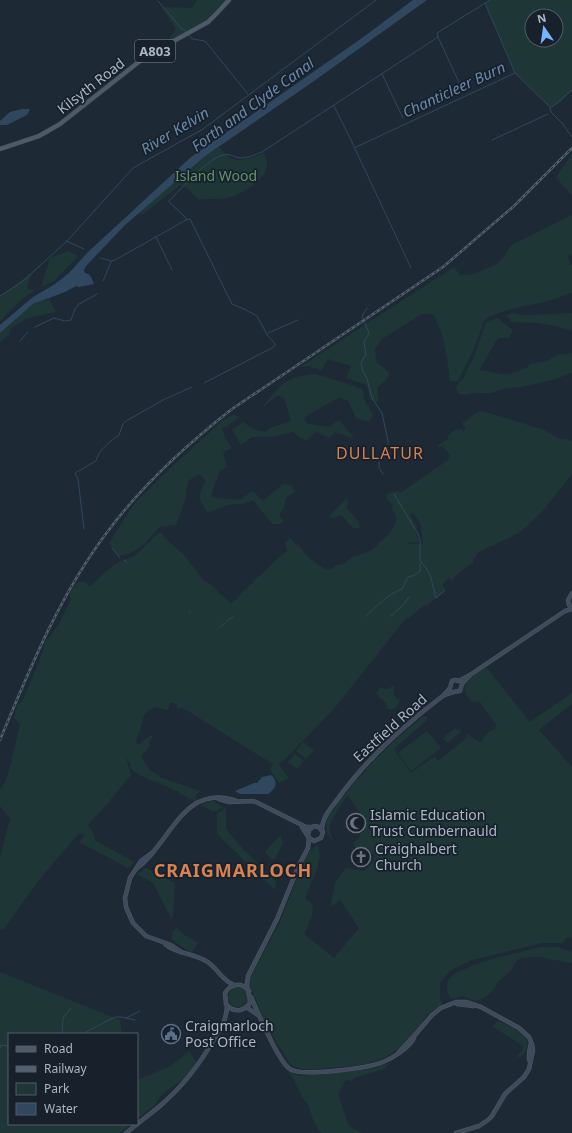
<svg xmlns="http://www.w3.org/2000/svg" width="572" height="1133" viewBox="0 0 572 1133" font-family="'Noto Sans',sans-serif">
<rect width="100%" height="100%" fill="#1d2a36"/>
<g fill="#1f3637" fill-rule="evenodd">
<path d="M197,0H226L204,21L168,41L176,29L162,7L192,8Z"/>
<path d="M490,0H572V90L560,103L550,107L515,73L485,3ZM532,16H556V40H532Z"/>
<path d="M219,147C235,167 243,160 264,153C265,157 268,162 267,166C265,181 240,195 226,198C217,200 207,199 198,199L186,187L180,185L143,214H138L204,157Z"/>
<path d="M572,155V195L556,178L563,166Z"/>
<path d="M572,215V254L568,256L570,264L572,265V293C565,295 558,298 551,300C529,306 506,308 485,319L474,349L458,381H450C447,358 445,335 433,314H422L382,339L375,349L376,362L389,372L388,378L377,388L379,401L370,400L367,385L346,378L351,366L328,359L321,370L309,366L300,367L454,267L460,275L474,274L497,264L504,257L511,245Z"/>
<path d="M68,251L78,256L54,281L41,287L50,258Z"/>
<path d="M31,273L32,274L27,288L29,290L33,289L34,291L22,299L0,321V296Z"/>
<path d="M49,299L56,312L27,318L10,329V334L0,342V333L33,304Z"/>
<path d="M512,313L525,315L572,313V330L539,323L511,322L507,315Z"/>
<path d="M497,318L513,330L509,338H499L496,341L479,370L508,375L528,367L530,364L547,361L558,355L572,353V373L552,380L521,387L505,388L493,393H475L465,395L459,394L456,387L459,382L465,377L467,369L472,362L486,322Z"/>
<path d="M315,374L355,386L363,390L364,399L373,415L369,422L356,418L348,401L340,397L320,408L304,418L308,424L329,427L339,420L355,439L335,432L329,438L316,432L307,440L300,438L293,432L272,437H252L241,445L232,430L243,422L253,429L266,432L270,428L291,421L284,398L278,395L262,408C278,387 287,375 315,374Z"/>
<path d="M481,411L486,412L544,430L560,439L565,438L572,441V474L542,512L519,533L477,553L476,556L473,559V563L461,571L451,581L450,577L442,585L445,589L444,592L426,606L424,605L409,618L407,617L333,710L279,765L289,778L279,783L270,770L273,764L188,711L182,708L178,709L177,705L173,703H170L168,710L155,707C140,713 144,722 139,733C137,737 136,738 136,742L138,745L151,735L153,736L149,742L150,746L141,756L150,770L162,778L200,791L195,796L197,799L195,801L192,798L190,800L177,791L139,775L130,768L131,765L126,757L124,750L131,775L107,804L87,826L91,828L96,841L134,862L128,868L79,842L85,835L79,833L39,880L3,930L0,928V857L10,819L0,806V790L6,780L12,759L20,724L14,718L18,704L22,702L39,662L45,643L59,624L71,599C67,592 74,586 80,581L85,582L90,587C99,578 107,569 119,562C125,559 132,559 138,553C146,546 152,538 161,532L165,538L184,555L204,581C209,582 217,589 219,593L231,603L237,599L242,592L253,583V581L261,575L277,559L287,551L285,542L291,538L296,545L298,544C305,555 315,565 329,570L337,565C344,566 347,560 353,557C357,555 363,554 367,552C372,551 376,546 379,543C387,536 404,521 392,510L393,505L386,498L388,493L398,491L400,493L448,460L450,455L443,447H438L439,444L448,439V435L455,430L461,429L464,431L466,428L463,426V422C470,420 474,412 481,411ZM413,512L421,525L423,544H406L412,542L417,543L419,542L415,530L417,527L410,515Z"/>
<path d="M233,415L240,417L222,429L225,437L232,448L223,452L227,467L220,471L212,493V497L239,500L253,491L263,501L283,484L290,485L296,491L286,498L283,509L279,514L284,522L279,524H272L253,500C244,504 244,504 235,504C225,505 216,509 208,513C198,498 197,497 206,481L199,474L188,481L185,501L176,525L160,527C145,542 140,553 118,556L109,543L134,504L163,475L223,420Z"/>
<path d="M347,498L348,503L347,509L359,522L360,528H353L341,515L333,518L329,516Z"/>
<path d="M486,667L530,722L572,693V704L539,730L572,767V936L566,938L563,943H541L472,960L450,971L440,983V997L443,1005C438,1008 431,1011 427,1015C423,1020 419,1027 415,1032C387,1064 368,1065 328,1068C315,1069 301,1072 290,1064L268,1028L249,984L250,978L280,922L306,855L318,844L320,855L317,869L305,898L313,905L312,916L304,934L334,958L359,928L340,900L333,906L331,903L335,883L346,868L364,871L373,863L375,854L356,849L353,843L358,839L367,822L348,796L346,797L331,821L329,829L333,841C326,834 325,826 328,817L355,781L367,770L366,769L390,745L423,716L427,717L428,719L394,749L411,773L435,756L438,761L442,758L466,738L468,734L477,741L481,742L488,732L495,729L496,725L480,702H472C470,699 466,695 465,691C463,681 479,672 486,667Z"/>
<path d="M394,685L395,686L393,694L400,701L395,709H388L386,703L378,696L376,693L380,688L388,689Z"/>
<path d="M455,728L457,730L459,729L461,732L447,743L443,738Z"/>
<path d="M427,731L441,748L411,771L398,753Z"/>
<path d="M303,742L314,750L306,759L296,751Z"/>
<path d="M295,754L304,761L297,769L288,762Z"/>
<path d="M213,801L223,807L214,812L201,805Z"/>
<path d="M226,808V829L244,850L276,881L275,890L217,834V814Z"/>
<path d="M281,835L283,843L275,859L271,860L265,851Z"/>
<path d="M146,868L175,883L173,918H171L153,883L137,874Z"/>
<path d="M177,928L184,935L198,943L191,953L171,939L173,931Z"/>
<path d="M541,947H558L572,952V963L539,957L522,958L517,960L512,969L498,982L493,991L484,998L476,1001L463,996L453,999L450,998C447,992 445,983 450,978C453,974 459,972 463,970C487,958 515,954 541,947Z"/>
<path d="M0,972L120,1020L122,1034H9V1124H130L120,1133H0Z"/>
<circle cx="238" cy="997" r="10"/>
<path d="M499,1021C513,1028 539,1038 522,1056L518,1057L516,1056L522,1051L523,1046L492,1026Z"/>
<path d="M189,1051L197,1063L184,1078L161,1095L155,1105L137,1119V1080L171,1066Z"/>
<path d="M390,1063L384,1069L354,1078L351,1081L346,1080L338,1094L348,1124L353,1129L362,1133H321L314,1122L308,1105L302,1097L293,1078L285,1067L280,1066L282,1065C288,1068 293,1074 300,1076L370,1069Z"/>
</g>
<g fill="#2f475f">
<path d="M413,0H427L314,81L204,157L124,226L86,266L84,270L85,273C91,274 92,279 94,284L79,287L76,286L65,292L33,304L0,333V325L33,297L55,284L69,273L88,252L191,157L362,38Z"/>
<path d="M22,109H30L27,115L7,125H0V121L10,112Z"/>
<path d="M271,775C279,782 276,788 268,794H240L235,791L254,783H257L262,777Z"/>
</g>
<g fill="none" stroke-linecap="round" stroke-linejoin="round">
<g stroke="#2f475f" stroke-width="1">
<path d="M158,1L181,28L187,32"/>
<path d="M485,3L515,73L550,107H552L572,90"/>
<path d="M189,35L192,39L205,41L248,94"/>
<path d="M438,37L463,91"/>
<path d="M382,74L403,118"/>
<path d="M334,106L350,138L411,268"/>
<path d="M550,108L551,112L562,123L572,137"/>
<path d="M492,140L548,114"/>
<path d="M354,148L515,73"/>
<path d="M186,220L190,219L232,304L246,310L257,316L268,336L275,344V346L270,349L204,383"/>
<path d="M156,237L172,270"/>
<path d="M66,241L84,249"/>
<path d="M100,258L111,261L115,260L186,220V218L169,202V201C182,188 206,160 223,155C230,153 235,158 241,158C248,158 256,154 262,152L438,37L437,33L490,0"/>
<path d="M103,281L111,262"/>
<path d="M0,296L22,282L68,240L133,168L203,129L376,0"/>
<path d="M367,308L362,316L369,333L364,342L366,355L361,362L363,372L367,378L372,398L382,413L388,441V444"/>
<path d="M35,327L54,318L65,321L71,320L75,309L79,304L97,294"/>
<path d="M268,333L298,320"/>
<path d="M20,341L28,332"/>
<path d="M379,459V468L383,474"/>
<path d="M394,494L418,534L420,540V560L430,574L436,598L445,590"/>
<path d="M84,529L78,479L75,473L96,461C97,452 111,440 119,435L123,424L126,421L165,399L192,387"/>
<path d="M112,548L120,558"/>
<path d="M124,560L127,562"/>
<path d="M189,613L190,612"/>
<path d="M366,616C377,606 388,594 402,589L408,577L415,575L420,571V564"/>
<path d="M391,616L404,604L409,597"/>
<path d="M227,621L233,617"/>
<path d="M220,627L225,623"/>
<path d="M126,1018L140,1011"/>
<path d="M62,1034L63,1018L71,1008"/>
<path d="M66,1034H67"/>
<path d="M82,1034L115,1017H121L135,1020"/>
<path d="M0,1048L1,1045L9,1046"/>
</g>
<defs>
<g id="secondary">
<path d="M572,593L568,600L569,605L572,608"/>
<path d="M444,695L450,688L452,681L455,680L459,681L470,675L565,611L572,609"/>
<path d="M219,799L229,802L253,801L258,803L306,827H312"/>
<path d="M302,827L309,838L314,841L321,838L323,832L319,827L314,826L309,830L308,836"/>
<path d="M322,830C322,818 330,809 337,800C366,759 403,726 444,695L453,692L460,691L462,684L470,675"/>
<path d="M153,852L141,861L130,878L125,898L126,907L133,923L146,936L171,945L181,952"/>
<path d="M137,868C171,843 183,782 237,801"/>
<path d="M165,944C176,954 193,953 206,961C217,967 222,981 234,985"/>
<path d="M249,991C242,982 231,983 225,993L226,1004C230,1009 234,1011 240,1010C258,1005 246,993 247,983C247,981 248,979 248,976L277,919L299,865L308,848L309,838"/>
<path d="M251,997C259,1015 267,1034 277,1052C281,1058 284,1065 290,1069C301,1077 369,1068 383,1062C393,1058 409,1048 414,1038"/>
<path d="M457,1004L474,1006"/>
<path d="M246,1007L258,1015"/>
<path d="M399,1052L415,1035L432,1015L441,1008L456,1002H466L481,1007L519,1028L529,1037L532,1044L533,1050L529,1069L524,1077L505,1094L492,1116L488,1120L479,1126L456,1133"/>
<path d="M529,1060V1053L531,1043"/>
<path d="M126,1133C137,1124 149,1115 160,1106C182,1087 200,1064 214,1039C221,1028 227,1019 227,1005"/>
</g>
<path id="primary" d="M0,149L39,136L60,124L145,57L208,22L217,13L229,0"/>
</defs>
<use href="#secondary" stroke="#4e5965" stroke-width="4.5"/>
<use href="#primary" stroke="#3a4450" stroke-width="5"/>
<use href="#secondary" stroke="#3f4b5a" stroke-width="3.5"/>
<use href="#primary" stroke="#4e5a67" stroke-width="4"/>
<defs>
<path id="rail" d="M0,740C30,668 60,594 108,531C143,484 186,445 232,409L443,267L514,206L572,148"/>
</defs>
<use href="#rail" stroke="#52606e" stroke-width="2.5"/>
<use href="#rail" stroke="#17202b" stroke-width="1" stroke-dasharray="3" stroke-linecap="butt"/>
</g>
<defs>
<symbol id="mosque-ring" viewBox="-11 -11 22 22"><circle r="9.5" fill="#17202b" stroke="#6b7280" stroke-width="1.5"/><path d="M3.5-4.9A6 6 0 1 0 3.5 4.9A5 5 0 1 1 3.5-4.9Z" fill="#6b7280"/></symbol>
<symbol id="church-ring" viewBox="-11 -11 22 22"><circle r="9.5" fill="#17202b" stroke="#6b7280" stroke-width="1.5"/><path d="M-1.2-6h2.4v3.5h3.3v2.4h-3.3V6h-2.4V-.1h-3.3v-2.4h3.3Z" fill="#6b7280"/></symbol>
<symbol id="civic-ring" viewBox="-11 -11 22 22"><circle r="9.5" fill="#17202b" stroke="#5c6f8a" stroke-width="1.5"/><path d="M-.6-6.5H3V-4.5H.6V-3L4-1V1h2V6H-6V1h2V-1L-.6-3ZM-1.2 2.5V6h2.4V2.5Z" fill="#5c6f8a"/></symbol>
</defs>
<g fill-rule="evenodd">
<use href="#mosque-ring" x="345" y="812" width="22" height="22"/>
<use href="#church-ring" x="350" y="846" width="22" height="22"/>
<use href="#civic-ring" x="160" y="1023" width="22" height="22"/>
</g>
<g text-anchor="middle" stroke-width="3.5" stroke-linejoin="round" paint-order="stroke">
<rect fill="#17202b" stroke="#7e8996" stroke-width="1" x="135" y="40" width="40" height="22" rx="3"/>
<g font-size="13" font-weight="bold" fill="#aab6c4">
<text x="155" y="56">A803</text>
</g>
<g font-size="14" fill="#aab6c4" stroke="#17202b">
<text transform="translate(91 86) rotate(-38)" y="5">Kilsyth Road</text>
<text transform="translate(390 728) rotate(-42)" y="5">Eastfield Road</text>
</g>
<g font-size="14" fill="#619569" stroke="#17202b">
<text x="216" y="181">Island Wood</text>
</g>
<g font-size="14" fill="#aab6c4" stroke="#17202b" text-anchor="start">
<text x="370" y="820">Islamic Education<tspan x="370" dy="16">Trust Cumbernauld</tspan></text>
<text x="375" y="854">Craighalbert<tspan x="375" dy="16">Church</tspan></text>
<text x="185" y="1031">Craigmarloch<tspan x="185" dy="16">Post Office</tspan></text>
</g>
<g font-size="15" font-style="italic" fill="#6989aa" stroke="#17202b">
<text transform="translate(454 90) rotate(-25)" y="5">Chanticleer Burn</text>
<text transform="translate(253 105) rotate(-36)" y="5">Forth and Clyde Canal</text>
<text transform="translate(175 131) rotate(-31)" y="5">River Kelvin</text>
</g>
<g font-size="16" letter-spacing="1" fill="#d88251" stroke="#17202b">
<text x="380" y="459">DULLATUR</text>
</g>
<g font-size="18" font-weight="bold" letter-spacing="1" fill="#d88251" stroke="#17202b">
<text x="233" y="877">CRAIGMARLOCH</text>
</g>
</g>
<rect x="8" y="1033" width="130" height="92" fill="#17202b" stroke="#525c68"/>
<rect x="16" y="1046" width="20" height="6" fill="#4e5a67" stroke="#525c68"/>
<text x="44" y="1053" font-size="12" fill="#aab6c4">Road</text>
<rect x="16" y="1066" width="20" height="6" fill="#52606e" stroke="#525c68"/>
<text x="44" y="1073" font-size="12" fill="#aab6c4">Railway</text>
<rect x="16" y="1083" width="20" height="12" fill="#1f3637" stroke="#525c68"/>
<text x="44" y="1093" font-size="12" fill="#aab6c4">Park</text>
<rect x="16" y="1103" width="20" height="12" fill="#2f475f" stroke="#525c68"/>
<text x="44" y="1113" font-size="12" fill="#aab6c4">Water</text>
<g transform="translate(544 28) rotate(347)"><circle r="19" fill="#17202b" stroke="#525c68"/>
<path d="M0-3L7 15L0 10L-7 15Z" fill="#76b4fe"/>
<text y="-6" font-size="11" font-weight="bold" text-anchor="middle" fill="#aab6c4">N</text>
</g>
</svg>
